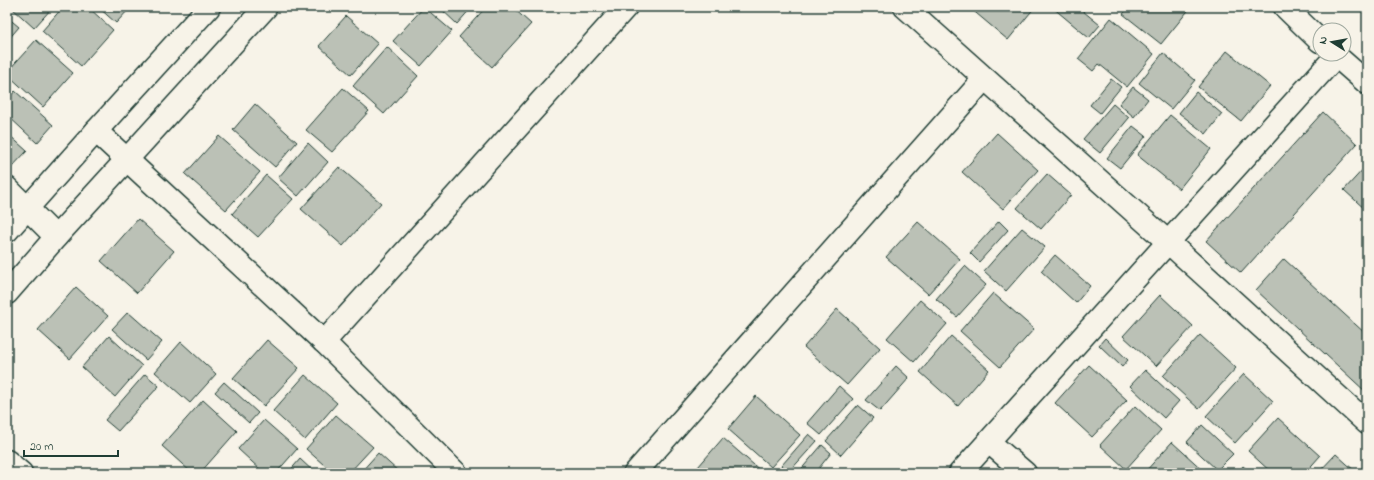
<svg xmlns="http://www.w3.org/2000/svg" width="1374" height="480" viewBox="0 0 1374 480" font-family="'Indie Flower',sans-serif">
<rect width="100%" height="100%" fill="#f7f3e8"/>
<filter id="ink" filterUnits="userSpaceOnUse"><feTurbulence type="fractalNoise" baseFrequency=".025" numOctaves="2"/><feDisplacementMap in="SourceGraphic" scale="8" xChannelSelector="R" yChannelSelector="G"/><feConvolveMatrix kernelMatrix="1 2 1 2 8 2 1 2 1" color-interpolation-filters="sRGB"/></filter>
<g filter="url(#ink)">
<g fill="#bbc1b6" stroke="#1f3d34">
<path d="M13,7H53L34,28L12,8Z"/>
<path d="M63,7H88L113,30L81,66L42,31Z"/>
<path d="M98,7H131L116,23Z"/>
<path d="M424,7L452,31L421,66L393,41Z"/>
<path d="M439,7H472L457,24Z"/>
<path d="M486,7H512L531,24L492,67L459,37Z"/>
<path d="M971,7H1035L1008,40L970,8Z"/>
<path d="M1052,7H1078L1100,25L1089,38Z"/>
<path d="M1129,7H1191L1161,44L1123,14Z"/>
<path d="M346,16L378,44L351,75L319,46Z"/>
<path d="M7,17L19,27L7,41Z"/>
<path d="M1111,18L1154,54L1127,87L1099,64L1093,71L1078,59Z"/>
<path d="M36,40L73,73L43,107L7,74V72Z"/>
<path d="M387,47L418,76L384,114L353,86Z"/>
<path d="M1227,51L1270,86L1241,121L1198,87Z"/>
<path d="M1163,53L1195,80L1171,109L1139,83Z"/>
<path d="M1111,79L1121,87L1100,113L1090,105Z"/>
<path d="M1133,87L1148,99L1134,117L1119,104Z"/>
<path d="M343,88L369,111L332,152L306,130Z"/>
<path d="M15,91L53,125L37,143L7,115V100Z"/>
<path d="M1196,92L1222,114L1206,134L1179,113Z"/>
<path d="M255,104L297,142L275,167L233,130Z"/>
<path d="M1113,104L1129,118L1100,153L1083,139Z"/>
<path d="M1323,112L1357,144L1241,273L1206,241Z"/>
<path d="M1170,115L1211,149L1179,189L1137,155Z"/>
<path d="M1133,126L1146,136L1120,168L1107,158Z"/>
<path d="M7,133L27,151L10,169L7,166Z"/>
<path d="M997,133L1038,170L1003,209L962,172Z"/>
<path d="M219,136L260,172L226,210L185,174Z"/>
<path d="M308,143L328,162L298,196L278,178Z"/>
<path d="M1367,165V211L1344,190Z"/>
<path d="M339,167L381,203L343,246L301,209Z"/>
<path d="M1047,174L1071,195L1041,229L1017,208Z"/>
<path d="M266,175L293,199L258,237L232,214Z"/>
<path d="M138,219L174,251L137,293L101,261Z"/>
<path d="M999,221L1008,230L979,262L970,253Z"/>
<path d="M918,222L960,259L928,294L886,257Z"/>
<path d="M1022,228L1045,247L1006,291L984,271Z"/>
<path d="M1055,255L1090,286L1076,303L1041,271Z"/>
<path d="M1284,259L1367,335V393L1256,290Z"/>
<path d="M965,266L986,285L957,317L936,299Z"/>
<path d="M76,287L108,316L70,359L38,330Z"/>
<path d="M993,293L1034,329L1000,367L960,331Z"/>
<path d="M1160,295L1193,326L1156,366L1123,336Z"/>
<path d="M920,300L947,324L914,362L887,338Z"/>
<path d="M837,309L880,348L847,385L804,347Z"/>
<path d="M128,312L162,342L146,360L112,329Z"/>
<path d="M1200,335L1236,368L1199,409L1163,376Z"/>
<path d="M109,336L142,366L115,397L82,367Z"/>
<path d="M951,336L989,370L958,406L920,372Z"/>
<path d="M1105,338L1128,360L1122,367L1099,345Z"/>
<path d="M267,340L299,368L264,406L233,378Z"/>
<path d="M181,342L216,374L190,403L155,372Z"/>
<path d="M1089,365L1127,400L1092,437L1055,403Z"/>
<path d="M896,366L909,378L880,411L866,400Z"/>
<path d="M1145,370L1179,401L1164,418L1130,386Z"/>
<path d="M145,374L159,386L118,431L105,420Z"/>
<path d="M1244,374L1273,401L1235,443L1206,416Z"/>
<path d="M305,375L337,403L305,440L273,411Z"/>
<path d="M224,382L258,413L249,423L215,392Z"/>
<path d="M839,386L853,399L821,435L807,423Z"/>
<path d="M756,396L800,435L771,467L728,429Z"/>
<path d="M203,400L237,431L200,473H192L162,446Z"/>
<path d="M858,405L873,418L841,455L826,441Z"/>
<path d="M1135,406L1161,430L1126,469L1100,445Z"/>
<path d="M336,415L373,447L349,473H333L306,449Z"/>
<path d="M1278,418L1320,456L1305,473H1272L1248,451Z"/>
<path d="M264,420L297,449L276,473H264L238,449Z"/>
<path d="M1202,425L1233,454L1217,470L1187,442Z"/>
<path d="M809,434L817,441L788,473H775Z"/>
<path d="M723,438L762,472V473H704L698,467Z"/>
<path d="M1172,442L1206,473H1144Z"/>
<path d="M822,445L831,453L815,473H798Z"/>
<path d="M378,453L400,473H360Z"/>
<path d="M1336,454L1357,473H1318Z"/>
<path d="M300,459L315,473H288Z"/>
<path d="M1243,466L1251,473H1237Z"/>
</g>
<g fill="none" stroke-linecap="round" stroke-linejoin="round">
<defs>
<g id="minor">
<path d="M905,7L1168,242L1367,423"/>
<path d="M1285,7L1320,41"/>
<path d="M1334,54L1367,83"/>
<path d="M96,131L324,342L456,473"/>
<path d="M7,188L56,237"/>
<path d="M7,231L96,131L209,7"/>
<path d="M7,293L56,237L266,7"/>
<path d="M324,342L626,7"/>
<path d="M989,442L1025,473"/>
<path d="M7,461L21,473"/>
<path d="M635,473L984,79"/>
<path d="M960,473L1336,56"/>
</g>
</defs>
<use href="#minor" stroke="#1f3d34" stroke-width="25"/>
<use href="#minor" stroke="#f7f3e8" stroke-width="22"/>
</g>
</g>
<rect width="1374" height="480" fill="none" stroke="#f7f3e8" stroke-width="24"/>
<rect x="12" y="12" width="1350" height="456" fill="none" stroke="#1f3d34" stroke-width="1.5" filter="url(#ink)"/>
<g transform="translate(1332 42) rotate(281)"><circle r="19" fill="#f7f3e8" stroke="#a1aaa0"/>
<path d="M0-3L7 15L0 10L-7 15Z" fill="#1f3d34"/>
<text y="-6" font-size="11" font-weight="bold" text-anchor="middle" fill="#1f3d34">N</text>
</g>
<path d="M24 450v6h94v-6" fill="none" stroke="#1f3d34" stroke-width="2"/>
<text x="30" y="450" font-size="12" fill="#1f3d34" stroke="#f7f3e8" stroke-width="3" paint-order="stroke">20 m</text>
</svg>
